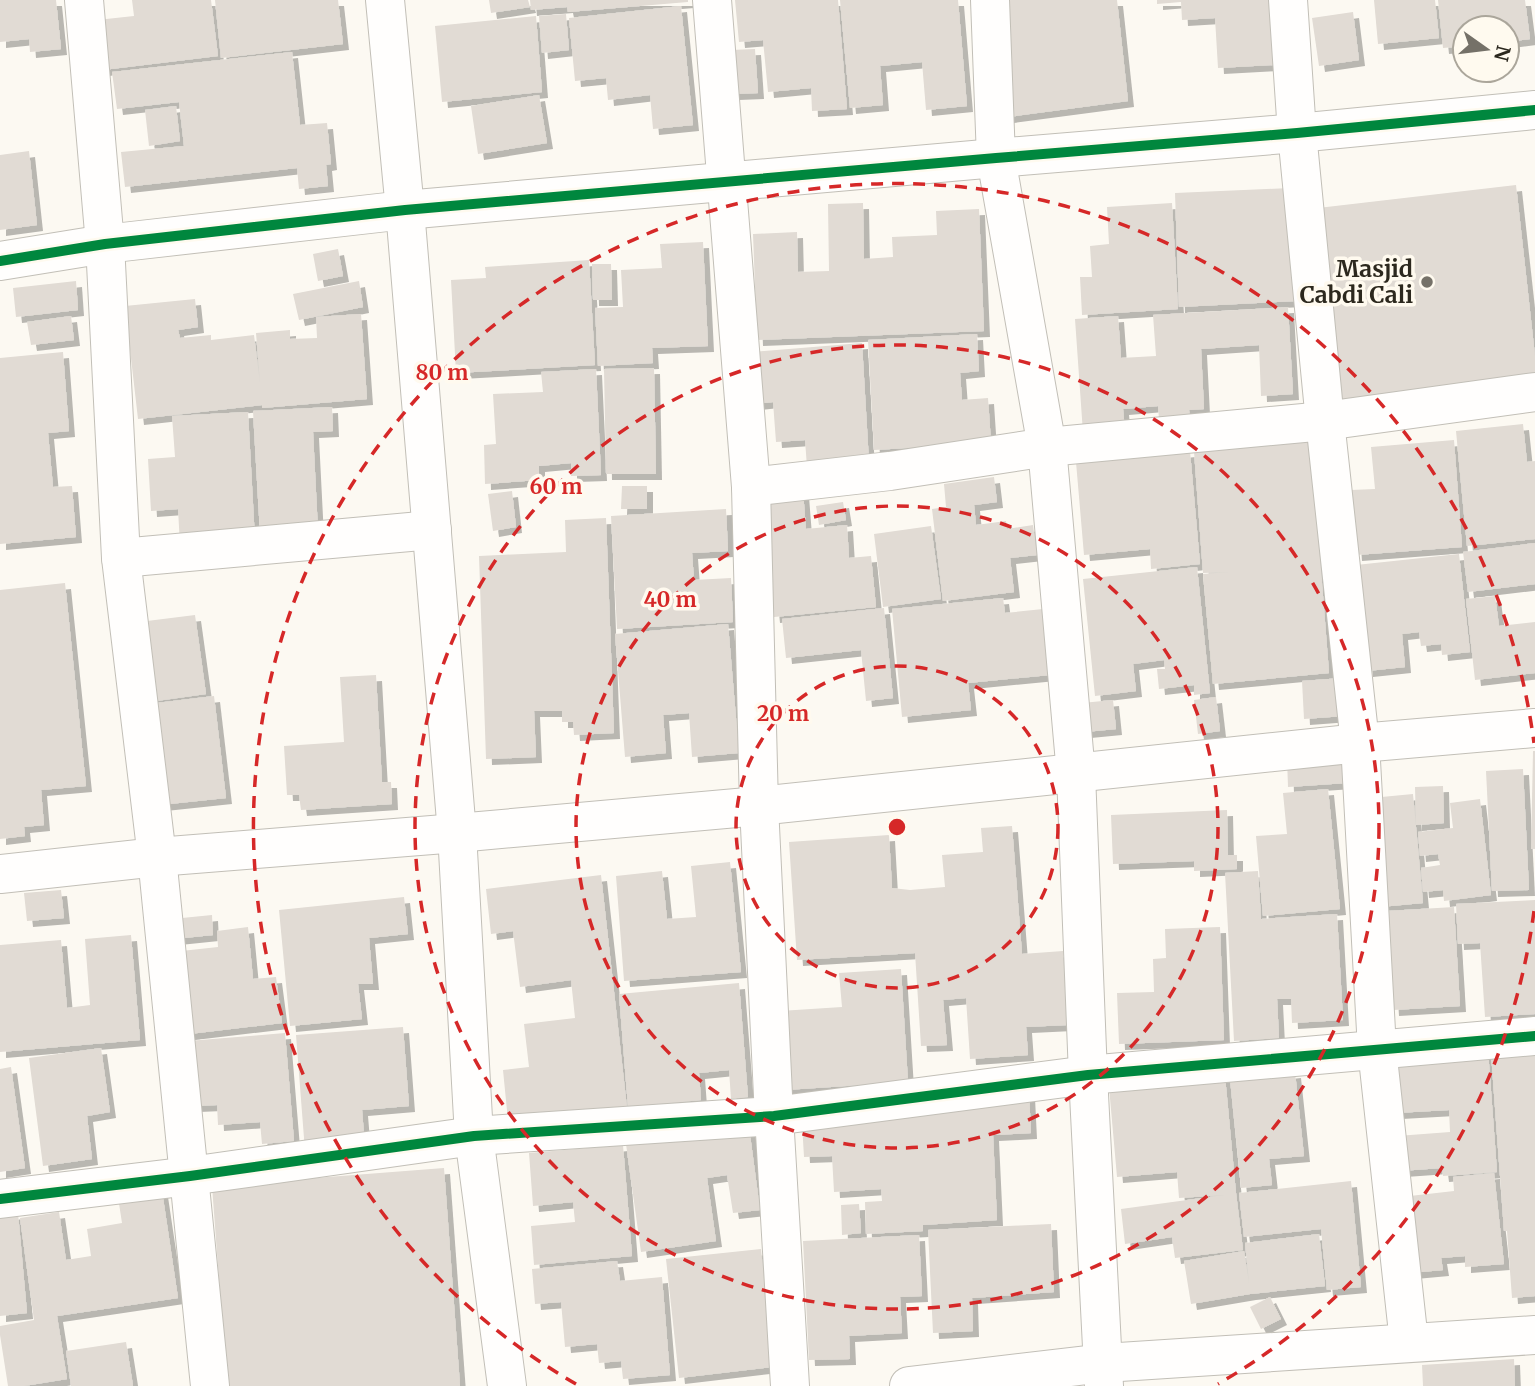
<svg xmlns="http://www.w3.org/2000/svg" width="1535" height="1386" viewBox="0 0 1535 1386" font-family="Merriweather,serif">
<defs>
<filter id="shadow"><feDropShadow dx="6" dy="6" stdDeviation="0" flood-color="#0004"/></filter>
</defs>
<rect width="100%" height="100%" fill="#fcf9f2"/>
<g fill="#e1dbd4" filter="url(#shadow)">
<path d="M0,0H56L61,49L30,52L29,39L0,42Z"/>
<path d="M132,0H211L218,56L103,70L97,20L134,16Z"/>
<path d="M215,0H338L343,44L221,58Z"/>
<path d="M489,0H528L530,7L491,13Z"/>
<path d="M530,0H688V2L568,12L567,7L531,10Z"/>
<path d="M735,0H838L847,109L812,111L811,88L768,92L763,40L739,42Z"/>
<path d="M840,0H958L967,106L926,110L922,62L880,66L883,105L850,108Z"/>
<path d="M996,0H1117L1128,101L1008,117Z"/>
<path d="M1157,0H1270L1274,65L1218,68L1215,18L1182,20L1181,2L1157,4Z"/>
<path d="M1374,0H1435L1439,38L1378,44Z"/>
<path d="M1438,0H1525L1530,39L1507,42V28H1465V46L1443,48Z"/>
<path d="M681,6L693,125L653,129L650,95L608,100L606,78L575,81L569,18Z"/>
<path d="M1353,12L1359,60L1319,66L1312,18Z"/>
<path d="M566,14L569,50L542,53L539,16Z"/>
<path d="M536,16L542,92L442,102L435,26Z"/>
<path d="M755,49L758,93L733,94L731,50Z"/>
<path d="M292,52L300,125L327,123L331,164L326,165L328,186L299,189L297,168L125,187L121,152L184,146L179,102L117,109L112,72Z"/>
<path d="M539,95L547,143L478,154L471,106Z"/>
<path d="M176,106L180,141L149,146L145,110Z"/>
<path d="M29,151L37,225L0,230V155Z"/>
<path d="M1516,185L1535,356V384L1340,407L1318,208Z"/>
<path d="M1290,188L1296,301L1179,307L1175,193Z"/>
<path d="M863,203L864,259L893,257L892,237L937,235L936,211L979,209L984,331L757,340L753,234L797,232L798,272L829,271L828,204Z"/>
<path d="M1172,203L1178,309L1082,315L1080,277H1092L1090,246L1109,244L1107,207Z"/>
<path d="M703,242L708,346L652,348L653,363L598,366L595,308L623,307L621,270L662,268L660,244Z"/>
<path d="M338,249L343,276L318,281L313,254Z"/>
<path d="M589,260L595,365L456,373L451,280L486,278L485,267Z"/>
<path d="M592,264H611L612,300H593Z"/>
<path d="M76,281L78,310L16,317L13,288Z"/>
<path d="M359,281L363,307L299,320L293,294Z"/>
<path d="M195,299L198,327L178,330L180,338L211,335V340L254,335L260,383L256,333L290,330V339L317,338L316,317L361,314L367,399L262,408V405L138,419L125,306Z"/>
<path d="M1288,307L1293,394L1261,396L1259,345L1201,349L1204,409L1189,410L1190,418L1159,420L1158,406L1123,409L1125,430L1083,433L1075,319L1118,316L1121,358L1156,356L1153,315Z"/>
<path d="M71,316L74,340L31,345L27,322Z"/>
<path d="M977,334L979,371L960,373L962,400L988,398L991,443L874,450L868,340Z"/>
<path d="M862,343L869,462L807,467L805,440L776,442L773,402L755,404L751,352Z"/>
<path d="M63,352L69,431L48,433L53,487L72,486L76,537L0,544V358Z"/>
<path d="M654,368L656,474H606L604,369Z"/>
<path d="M596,369L601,475L571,476V463L539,466V480L485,484L484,445L496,444L493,394L543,392L541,372Z"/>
<path d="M332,407L333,431L313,432L318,531L260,534L253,411Z"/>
<path d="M248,412L255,540L180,545L178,509L151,511L148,459L175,457L172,416Z"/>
<path d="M1523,424L1527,462L1535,461V539L1467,546L1456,431Z"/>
<path d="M1454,440L1462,547L1356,555L1351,490L1375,489L1371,447Z"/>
<path d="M1311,441L1329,673L1213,684L1203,574L1228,572L1203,573L1194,451Z"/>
<path d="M1190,451L1200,564L1151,569L1150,549L1084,555L1076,462Z"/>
<path d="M994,477L997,502L974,505L976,525L1006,521L1007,529L1033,525L1037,555L1010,558L1014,592L943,601L932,509L946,507L944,484Z"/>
<path d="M622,486H647V509H621Z"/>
<path d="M512,491L516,527L493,531L488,494Z"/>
<path d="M803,491L806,529L847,525L849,558L871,556L876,607L774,617L762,495Z"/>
<path d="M843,502L846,520L819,525L816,506Z"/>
<path d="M726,509L728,551L692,553L694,580L731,578L733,622L617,629L611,516Z"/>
<path d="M606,518L614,733L574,735L573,722H562V711H534L536,757L486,759L479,556L566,552L565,520Z"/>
<path d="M931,526L941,599L883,607L874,534Z"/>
<path d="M1535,543V584L1468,592L1463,552Z"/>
<path d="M1459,554L1470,652L1442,655L1441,644L1421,646L1419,632L1402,634L1405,667L1367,671L1356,565Z"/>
<path d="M1197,567L1210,693L1194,695V685L1159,689L1157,669H1165L1164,660L1133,664L1136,691L1095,696L1083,579Z"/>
<path d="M65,583L86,786L41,790L44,825L24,827L25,836L0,839V590Z"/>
<path d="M1495,596L1499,626L1535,622V673L1475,680L1466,599Z"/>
<path d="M1003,598L1005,613L1043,609L1050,675L968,683L971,710L902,717L892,609Z"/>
<path d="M884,608L893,698L866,701L861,650L786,658L782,619Z"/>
<path d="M195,615L206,694L149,702L139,622Z"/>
<path d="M728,624L739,753L692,757L689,713L663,715L666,753L625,757L615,634Z"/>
<path d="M376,675L382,782H391L392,804L301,810L299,795H287L284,746L344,742L340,677Z"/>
<path d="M1342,678L1344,716L1304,719L1302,681Z"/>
<path d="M214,696L226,798L160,805L148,704Z"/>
<path d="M1216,697L1220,731L1198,734L1194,700Z"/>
<path d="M1113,700L1116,729L1085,732L1082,703Z"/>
<path d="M1533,751H1535V849H1531Z"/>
<path d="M1345,755L1347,783L1288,787L1287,759Z"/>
<path d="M1523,769L1529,890L1492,891L1486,771Z"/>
<path d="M1443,786L1444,823L1416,825L1415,787Z"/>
<path d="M1328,789L1340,909L1263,916L1256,836L1287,834L1283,793Z"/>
<path d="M1413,794L1423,903L1380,907L1371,798Z"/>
<path d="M1480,799L1491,895L1444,901L1443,890L1423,892L1421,868L1440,865L1438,854L1420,856L1418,832L1453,828L1450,803Z"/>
<path d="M1227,810L1228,855H1237V869L1194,871V861L1113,864L1111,815Z"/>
<path d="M1012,826L1022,954L1063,951L1067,1025L1026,1027L1028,1055L970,1059L966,998L943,1000L947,1045L921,1046L915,953L797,960L789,842L889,835L892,888L910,890L945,887L942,855L983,852L981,828Z"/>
<path d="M730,862L741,972L624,981L616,876L662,871L667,919L696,917L691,866Z"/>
<path d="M1258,871L1261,919L1337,914L1343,1020L1292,1023L1291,999H1277L1279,1038L1234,1041L1225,873Z"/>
<path d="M601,875L627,1108L508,1121L503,1070L529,1067L524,1024L575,1018L571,980L520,987L513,931L491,934L486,889Z"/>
<path d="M61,890L64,918L27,921L24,893Z"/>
<path d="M404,897L408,934L369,938L373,984H358L362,1019L290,1026L279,910Z"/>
<path d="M1535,900V1014L1485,1017L1480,943L1458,944L1456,904Z"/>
<path d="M1454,907L1460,1006L1393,1010L1387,911Z"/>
<path d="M212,915L213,935L174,939L172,919Z"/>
<path d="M248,927L253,979L276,977L282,1023L181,1035L172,952L218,947L217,931Z"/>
<path d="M1220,927L1224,1040L1119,1044L1117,993L1154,992L1153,959L1166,958L1165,929Z"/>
<path d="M131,935L140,1040L0,1052V945L61,940L67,1008L90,1005L85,939Z"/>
<path d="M901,969L908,1082L785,1090L780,1011L842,1007L839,973Z"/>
<path d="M739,983L748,1097L731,1099L729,1070L699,1073L701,1100L628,1107L619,994Z"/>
<path d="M403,1027L409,1106L362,1110L365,1146L305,1151L296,1035Z"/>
<path d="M285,1033L294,1141L262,1144L260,1122L218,1125L217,1105L193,1106L188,1041Z"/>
<path d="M101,1048L110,1112L87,1116L92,1159L43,1166L29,1058Z"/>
<path d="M1488,1050L1497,1172L1443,1176L1442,1168L1400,1171L1397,1136L1450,1132L1449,1110L1396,1113L1392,1056Z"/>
<path d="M1535,1050V1296L1512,1298L1507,1231H1504L1491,1053Z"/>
<path d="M11,1067L25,1168L0,1172V1069Z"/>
<path d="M1295,1072L1304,1156L1269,1159L1272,1185L1241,1188L1230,1079Z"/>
<path d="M1225,1076L1236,1193L1243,1250L1175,1258L1172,1237L1125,1244L1121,1209L1224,1195L1179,1198L1177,1172L1117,1177L1109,1087Z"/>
<path d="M1029,1092L1031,1133L993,1135L997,1220L923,1225V1231L866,1234L865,1202L882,1201L881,1189L834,1192L832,1156L804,1157L801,1106Z"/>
<path d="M749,1127L760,1210L733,1213L727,1175L707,1178L716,1241L641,1252L626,1144Z"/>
<path d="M623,1145L632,1256L534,1265L531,1226L575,1222L573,1202L533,1206L529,1153Z"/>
<path d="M444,1168L460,1386H227L212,1186Z"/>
<path d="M1494,1173L1504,1264L1465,1267V1256L1441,1258L1443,1270L1410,1273L1401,1197L1454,1191L1453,1177Z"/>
<path d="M1351,1181L1361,1287L1327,1290L1321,1229L1244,1237L1239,1193Z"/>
<path d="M162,1191L178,1298L57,1316L67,1379L24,1386H8L0,1335V1326L34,1320L20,1218L59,1212L66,1260L91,1256L87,1229L122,1223L118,1197Z"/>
<path d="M859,1204L861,1233L842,1235L841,1205Z"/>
<path d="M18,1213L27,1313L0,1316V1215Z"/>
<path d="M1051,1224L1054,1292L972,1298L973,1331L933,1333L928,1230Z"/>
<path d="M1319,1234L1325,1286L1250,1294L1191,1304L1184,1261L1244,1251L1249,1283L1245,1243Z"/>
<path d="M919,1235L922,1296L900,1297L902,1333L849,1336L850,1359L809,1360L803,1241Z"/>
<path d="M761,1249L773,1367L679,1378L666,1259Z"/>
<path d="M617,1261L620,1281L662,1277L670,1375L623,1379L621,1361L599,1363L597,1344L565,1347L561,1302L535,1304L532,1269Z"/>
<path d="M1270,1297L1281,1319L1261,1329L1250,1307Z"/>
<path d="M126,1342L133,1386H71L66,1351Z"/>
<path d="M1514,1359L1515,1386H1423L1422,1365Z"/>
</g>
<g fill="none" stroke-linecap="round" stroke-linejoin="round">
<defs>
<g id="minor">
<path d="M84,0L105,244L121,558L157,857L210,1386"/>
<path d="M385,0L405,210L457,833L474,1136L507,1386"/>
<path d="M712,0L751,487L759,806L774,1116L790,1386"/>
<path d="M990,0L996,158L1047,447L1076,774L1088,1075L1104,1386"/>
<path d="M1288,0L1297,133L1325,421L1360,743L1377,1049L1409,1342"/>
<path d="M0,261L105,244L405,210L996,158L1297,133L1535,110"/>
<path d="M751,487L890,471L1047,447L1325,421L1535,392"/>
<path d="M121,558L432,530"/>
<path d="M0,874L157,857L457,833L759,806L1360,743L1535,728"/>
<path d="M0,1199L190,1176L474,1136L774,1116L1088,1075L1535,1036"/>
<path d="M909,1386L1104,1363L1535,1335"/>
</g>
</defs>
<use href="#minor" stroke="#c2bfb7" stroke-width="40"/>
<use href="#minor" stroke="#fffefd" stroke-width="38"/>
<defs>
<g id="cycleway">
<path d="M0,261L105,244L405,210L996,158L1297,133L1535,110"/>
<path d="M0,1199L190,1176L474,1136L774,1116L1088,1075L1535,1036"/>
</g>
</defs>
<use href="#cycleway" stroke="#fffaef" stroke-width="15"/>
<use href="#cycleway" stroke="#00873e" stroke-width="10"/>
</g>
<g fill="none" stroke="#d62828" stroke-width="3.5" stroke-dasharray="12 9">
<circle cx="897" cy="827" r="161"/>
<circle cx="897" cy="827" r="321"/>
<circle cx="897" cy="827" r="482"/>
<path d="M1534 911A643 643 0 0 1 1218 1384M576 1384A643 643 0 1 1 1534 743"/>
</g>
<circle fill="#757168" stroke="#fffaef" stroke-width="2.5" cx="1427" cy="282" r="7"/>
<g text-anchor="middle" stroke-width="7" stroke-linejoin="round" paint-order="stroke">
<g font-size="23" font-weight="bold" fill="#2c281e" stroke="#fffaef" text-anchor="end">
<text x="1413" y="277">Masjid<tspan x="1413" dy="26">Cabdi Cali</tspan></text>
</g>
</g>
<circle cx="897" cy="827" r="10" fill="#d62828" stroke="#fffaef" stroke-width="3.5"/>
<g font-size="21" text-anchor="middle" font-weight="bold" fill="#d62828" stroke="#fffaef" stroke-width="7" stroke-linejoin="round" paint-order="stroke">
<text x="442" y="380">80 m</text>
<text x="556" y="494">60 m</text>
<text x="670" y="607">40 m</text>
<text x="783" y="721">20 m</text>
</g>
<g transform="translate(1486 49) rotate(104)"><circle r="33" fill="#fffaef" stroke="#aba69b" stroke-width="2"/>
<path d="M0-5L12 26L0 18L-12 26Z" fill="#757168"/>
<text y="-10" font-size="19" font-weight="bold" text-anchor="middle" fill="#2c281e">N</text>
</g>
</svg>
